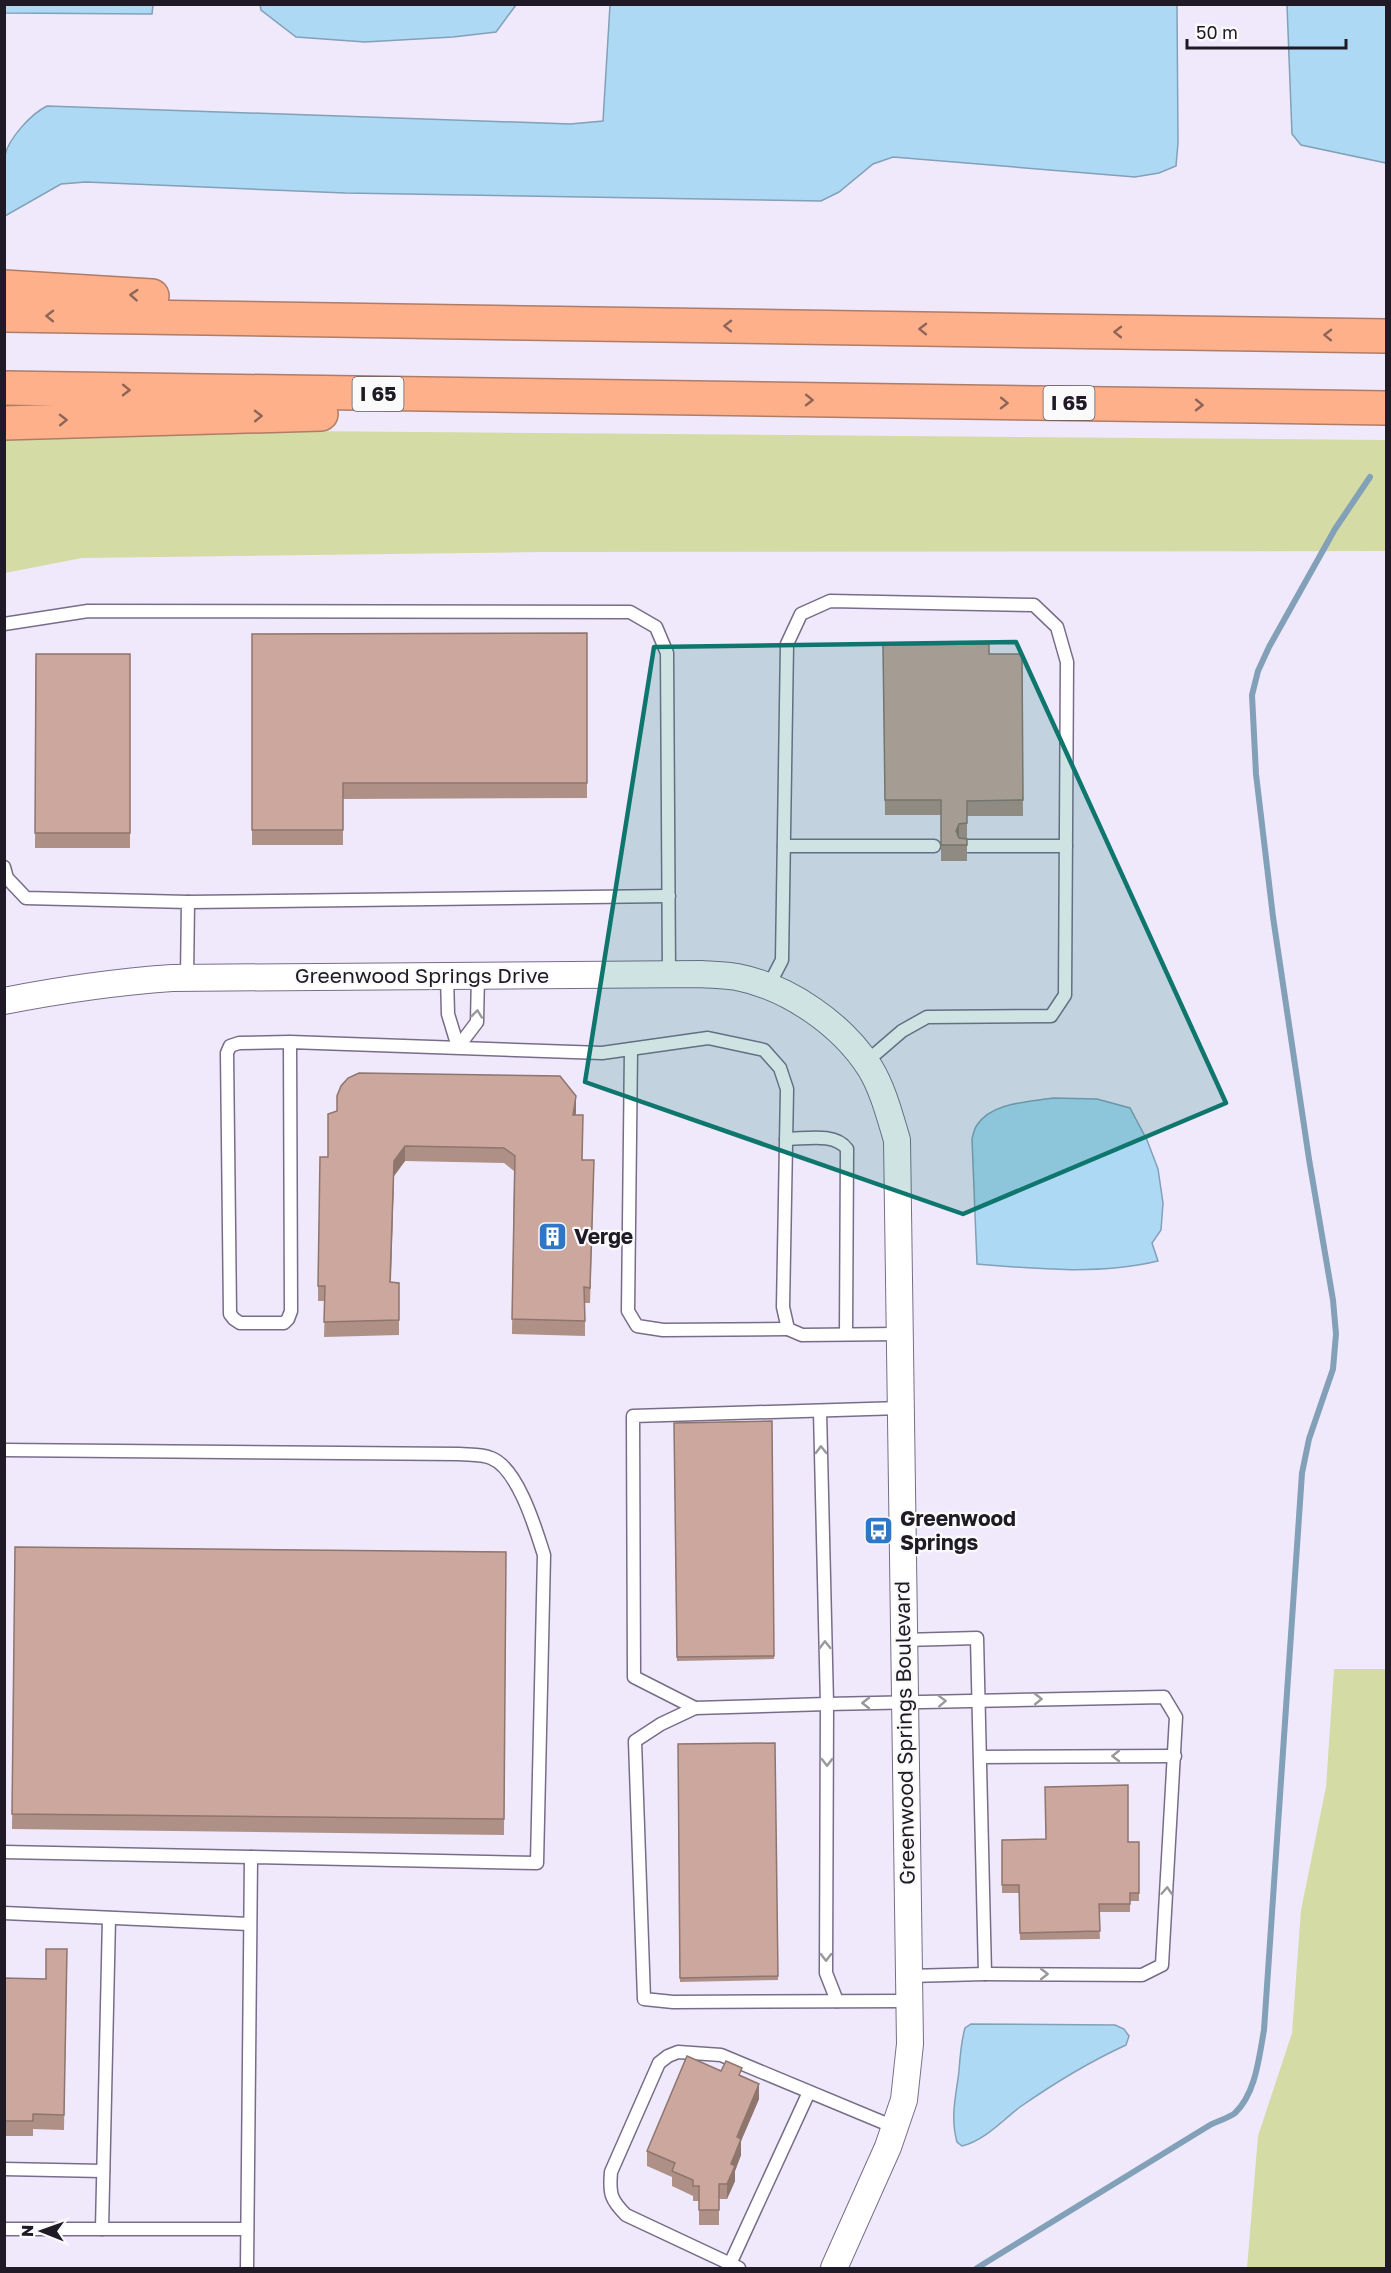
<svg xmlns="http://www.w3.org/2000/svg" width="1391" height="2273" viewBox="0 0 1391 2273" font-family="'Golos Text',sans-serif">
<rect width="100%" height="100%" fill="#f0e9fc"/>
<g fill="#d4dba5">
<path d="M298,431L1386,440V551L541,552L82,558L5,573V440Z"/>
<path d="M1334,1669H1386V2268H1247L1258,2136L1292,2033L1301,1910L1326,1787Z"/>
</g>
<g fill="#add9f5" stroke="#82a0b7" stroke-width="1.5">
<path d="M5,4H153V5L152,14L5,13Z"/>
<path d="M260,5V4L516,5L496,32L453,37L365,42L296,37L261,10Z"/>
<path d="M610,5H1177L1178,143L1176,166L1159,173L1135,177L893,157L873,164L839,192L821,201L345,193L86,182L61,184L5,216C4,203 2,166 5,155C9,138 31,114 47,106L570,124L603,121Z"/>
<path d="M1287,5H1386V163L1301,145L1292,134Z"/>
<path d="M1053,1098L1097,1099L1130,1108L1147,1140L1158,1169L1163,1203L1161,1230L1152,1243L1158,1261C1100,1275 1036,1269 977,1264L972,1139C973,1135 974,1129 977,1125C992,1102 1029,1102 1053,1098Z"/>
<path d="M971,2024L1115,2025L1124,2029L1129,2036L1126,2045C1089,2062 1053,2084 1020,2107C1003,2120 984,2141 962,2146L957,2142C950,2117 956,2096 959,2071C960,2056 961,2042 965,2028Z"/>
</g>
<g fill="none" stroke-linecap="round" stroke-linejoin="round">
<path stroke="#82a0b7" stroke-width="6" d="M977,2268L1210,2125C1217,2121 1229,2118 1235,2113C1256,2093 1259,2057 1264,2030L1302,1473L1309,1439L1333,1369L1336,1334L1333,1300L1309,1159L1273,917L1256,774L1252,695L1258,671L1269,647L1335,529L1370,477"/>
<defs>
<g id="service">
<path d="M4,624L88,611L630,612L656,627L667,653L669,975"/>
<path d="M784,846H934"/>
<path d="M964,846H1066"/>
<path d="M4,867L7,878L26,898L188,902L187,978"/>
<path d="M188,902L669,896"/>
<path d="M447,976L448,1014L458,1047"/>
<path d="M768,987L782,960L787,644L801,614L830,601L1034,605L1057,627L1067,662L1065,995L1051,1016L927,1017L902,1031L866,1062"/>
<path d="M290,1042L291,1311L288,1319L284,1323H240L234,1319L230,1314L227,1053L230,1046L239,1043L290,1042L602,1053L708,1038L764,1050L780,1068L787,1089L783,1307L788,1329L802,1335L899,1334"/>
<path d="M458,1047L477,1022L478,975"/>
<path d="M631,1049L628,1311L637,1326L663,1330L788,1329"/>
<path d="M786,1139C805,1139 835,1132 847,1149L846,1334"/>
<path d="M820,1411L827,1704L826,1973L837,2001"/>
<path d="M4,1450L459,1454C469,1455 482,1454 491,1458C518,1468 536,1530 544,1555L537,1863L251,1857L247,2268"/>
<path d="M904,1640L977,1638L985,1974L909,1976"/>
<path d="M695,1708L634,1677L633,1416L901,1408"/>
<path d="M982,1757L1175,1756"/>
<path d="M4,1852L251,1857"/>
<path d="M4,1913L249,1924"/>
<path d="M909,2001L673,2002L644,1999L635,1741L661,1724L695,1708L827,1704L1164,1697L1176,1717L1162,1965L1142,1975L985,1974"/>
<path d="M4,2169L103,2171"/>
<path d="M4,2229H247"/>
<path d="M102,2229L109,1918"/>
<path d="M730,2264L809,2092"/>
<path d="M739,2268L626,2215C611,2200 609,2194 611,2172L659,2063L668,2056L678,2052L721,2055L894,2127"/>
</g>
<path id="minor" d="M4,1001C60,990 115,982 172,978L701,974C712,975 725,975 737,977C788,987 842,1024 870,1068C883,1089 890,1117 897,1140L910,2044L904,2100L888,2147L834,2268"/>
<g id="motorway">
<path d="M4,287L152,296"/>
<path d="M4,315L1386,336"/>
<path d="M4,388L1386,408"/>
<path d="M4,423L321,414"/>
</g>
</defs>
<use href="#service" stroke="#786d88" stroke-width="15"/>
<use href="#minor" stroke="#786d88" stroke-width="28"/>
<use href="#motorway" stroke="#af7c67" stroke-width="36"/>
<use href="#service" stroke="#fff" stroke-width="12"/>
<use href="#minor" stroke="#fff" stroke-width="26"/>
<use href="#motorway" stroke="#fdb08a" stroke-width="33"/>
</g>
<g fill="#af9087">
<path d="M587,633V798L343,799V845H252V634Z"/>
<path d="M883,645L989,654H1022L1023,816H967V838H964L967,839V861H941V815H885Z"/>
<path d="M36,654H130V848H35Z"/>
<path d="M576,1111V1115L583,1130L582,1160L594,1175L590,1303H585V1336L512,1334L514,1171L504,1163L405,1161L394,1176L391,1282L399,1283V1335L324,1337L325,1301H318V1286L328,1157Z"/>
<path d="M772,1421L774,1659L677,1661L674,1423Z"/>
<path d="M15,1547L506,1552L504,1835L12,1829Z"/>
<path d="M775,1743L778,1980L680,1982L678,1744Z"/>
<path d="M1002,1840L1139,1842V1901H1130V1912H1099L1100,1939L1020,1940L1019,1893H1002Z"/>
<path d="M67,1949L64,2130L33,2129V2136H4V1978L46,1979Z"/>
<path d="M721,2071L742,2077L759,2099L741,2141V2155L735,2171V2181L727,2199H719V2225H699V2201H693V2196L672,2186V2177L647,2166V2151Z"/>
</g>
<g fill="#8e756e">
<path d="M959,824V839L956,847V831Z"/>
<path d="M576,1096V1111L573,1130V1115Z"/>
<path d="M405,1146V1161L394,1176L390,1298L394,1161Z"/>
<path d="M759,2084V2099L741,2141V2155L735,2171V2181L727,2199V2184L737,2137Z"/>
</g>
<g fill="#cba79d" stroke="#8e756e" stroke-width="1.5">
<path d="M587,633V783H343V830H252V634Z"/>
<path d="M989,644V654H1022L1023,800L967,801V823L959,824L956,831L959,838L967,839V845H941V800H885L883,645Z"/>
<path d="M36,654H130V833H35Z"/>
<path d="M359,1073L560,1076L576,1096L573,1115H583L582,1160H594L590,1288L584,1287L585,1321L512,1319L515,1156L504,1148L405,1146L394,1161L390,1282L399,1283V1320L324,1322L325,1286H318L320,1157H328V1114L337,1111V1096L341,1086L348,1078Z"/>
<path d="M772,1421L774,1656L677,1657L674,1423Z"/>
<path d="M15,1547L506,1552L504,1819L12,1814Z"/>
<path d="M775,1743L778,1976L680,1978L678,1744Z"/>
<path d="M1128,1785V1842H1139V1893H1130V1904H1099L1100,1931L1020,1933L1019,1885H1002V1840L1046,1839L1045,1787Z"/>
<path d="M46,1949H67L64,2115L33,2114V2121H4V1978L46,1979Z"/>
<path d="M687,2056L721,2071L726,2061L742,2068L739,2075L759,2084L737,2137L741,2139L731,2164L735,2166L727,2184H719V2210H699V2186H693V2180L672,2171L675,2163L647,2151Z"/>
</g>
<defs><path id="oneway-chevron" d="M-2-3.5L2.5 0L-2 3.5" fill="none" stroke-width="1.6" stroke-linecap="round" stroke-linejoin="round" transform="scale(1.5)"/></defs>
<g stroke="#8e6558">
<use href="#oneway-chevron" transform="translate(134 295) rotate(-176)"/>
<use href="#oneway-chevron" transform="translate(50 316) rotate(-179)"/>
<use href="#oneway-chevron" transform="translate(728 326) rotate(-179)"/>
<use href="#oneway-chevron" transform="translate(923 329) rotate(-179)"/>
<use href="#oneway-chevron" transform="translate(1118 332) rotate(-179)"/>
<use href="#oneway-chevron" transform="translate(1328 335) rotate(-179)"/>
<use href="#oneway-chevron" transform="translate(126 390) rotate(1)"/>
<use href="#oneway-chevron" transform="translate(809 400) rotate(1)"/>
<use href="#oneway-chevron" transform="translate(1004 403) rotate(1)"/>
<use href="#oneway-chevron" transform="translate(1199 405) rotate(1)"/>
<use href="#oneway-chevron" transform="translate(258 416) rotate(-1)"/>
<use href="#oneway-chevron" transform="translate(63 420) rotate(-1)"/>
</g>
<g stroke="#9a989d">
<use href="#oneway-chevron" transform="translate(477 1014) rotate(-84)"/>
<use href="#oneway-chevron" transform="translate(821 1450) rotate(-91)"/>
<use href="#oneway-chevron" transform="translate(825 1645) rotate(-91)"/>
<use href="#oneway-chevron" transform="translate(1038 1699) rotate(-1)"/>
<use href="#oneway-chevron" transform="translate(942 1701) rotate(-2)"/>
<use href="#oneway-chevron" transform="translate(866 1703) rotate(180)"/>
<use href="#oneway-chevron" transform="translate(1116 1756) rotate(179)"/>
<use href="#oneway-chevron" transform="translate(827 1762) rotate(90)"/>
<use href="#oneway-chevron" transform="translate(1167 1891) rotate(-87)"/>
<use href="#oneway-chevron" transform="translate(826 1957) rotate(90)"/>
<use href="#oneway-chevron" transform="translate(1044 1974)"/>
</g>
<path fill="#0f766e" fill-opacity="0.2" stroke="#0f766e" stroke-width="4.5" stroke-linejoin="round" d="M1016,642L1226,1103L963,1214L585,1082L654,647Z"/>
<defs>
<symbol id="building-square" viewBox="-11 -11 22 22"><rect x="-9" y="-9" width="18" height="18" rx="4" fill="#2e77c7" stroke="#fafafa"/><path d="M-4-6H4V6H1V3H-1V6H-4ZM-2.5-4.3h1.7v1.8h-1.7ZM.8-4.3h1.7v1.8H.8ZM-2.5-1h1.7V.8h-1.7ZM.8-1h1.7V.8H.8Z" fill="#fff"/></symbol>
<symbol id="bus-square" viewBox="-11 -11 22 22"><rect x="-9" y="-9" width="18" height="18" rx="4" fill="#2e77c7" stroke="#fafafa"/><path d="M-5-6H5V4H4V6H2V4H-2V6H-4V4H-5ZM-3.5-4V0h7V-4ZM-3.5 1.2v1.5H-2V1.2ZM2 1.2v1.5H3.5V1.2Z" fill="#fff"/></symbol>
</defs>
<g fill-rule="evenodd">
<use href="#building-square" x="536" y="1220" width="33" height="33"/>
<use href="#bus-square" x="862" y="1514" width="33" height="33"/>
</g>
<g text-anchor="middle" stroke-width="4.5" stroke-linejoin="round" paint-order="stroke">
<g fill="#fafafa" stroke="#615d65" stroke-width="1.5">
<rect x="352.5" y="377" width="51" height="34" rx="4.5"/>
<rect x="1043.5" y="386" width="51" height="34" rx="4.5"/>
</g>
<g font-size="20" font-weight="bold" fill="#1f1a25">
<text x="378" y="401">I 65</text>
<text x="1069" y="410">I 65</text>
</g>
<g font-size="21" fill="#1f1a25" stroke="#fafafa">
<text x="422" y="983">Greenwood Springs Drive</text>
<text transform="translate(905 1733) rotate(-91)" y="7">Greenwood Springs Boulevard</text>
</g>
<g font-size="21" font-weight="bold" fill="#1f1a25" stroke="#fafafa" text-anchor="start">
<text x="574" y="1244">Verge</text>
<text x="900" y="1526">Greenwood<tspan x="900" dy="24">Springs</tspan></text>
</g>
</g>
<rect width="1391" height="2273" fill="none" stroke="#1f1a25" stroke-width="12"/>
<g transform="translate(42 2231) rotate(271)" stroke="#fafafa" stroke-width="4.5" paint-order="stroke">
<path d="M0-4.5L10 22L0 15L-10 22Z" fill="#1f1a25"/>
<text y="-9" font-size="16" font-weight="bold" text-anchor="middle" fill="#1f1a25">N</text>
</g>
<path d="M1187 39v9h159v-9" fill="none" stroke="#1f1a25" stroke-width="3"/>
<text x="1196" y="39" font-size="18" fill="#1f1a25" stroke="#fafafa" stroke-width="4.5" paint-order="stroke">50 m</text>
</svg>
